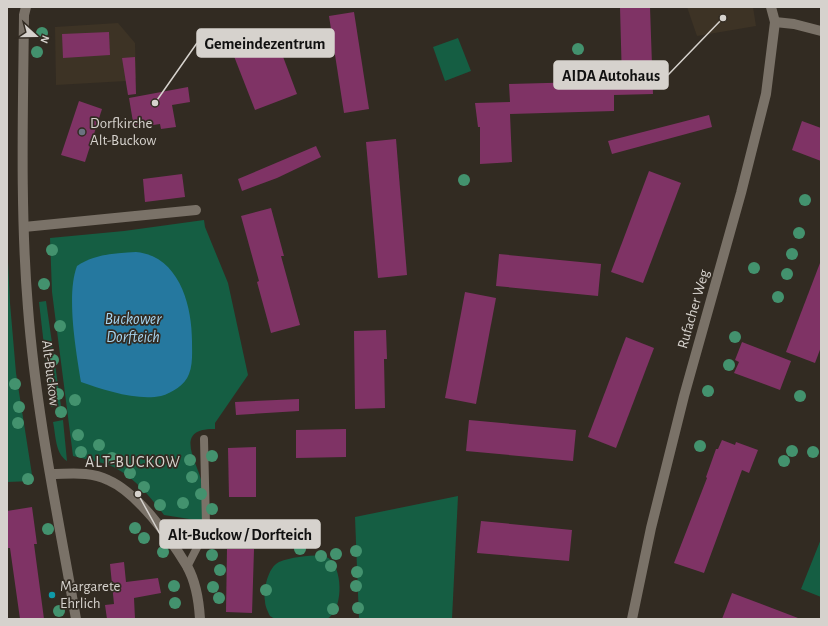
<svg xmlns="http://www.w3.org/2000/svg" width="828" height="626" viewBox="0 0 828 626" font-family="'Alegreya Sans',sans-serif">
<rect width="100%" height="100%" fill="#322b22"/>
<g fill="#3d3325">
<path d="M687,7H753L756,26L697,36Z"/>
<path d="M118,23L135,43L136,78L126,81L56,85L55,27Z"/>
</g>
<g fill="#155e43">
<path d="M458,38L471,71L445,81L433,47Z"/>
<path d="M204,220L205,227L228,283L248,375L215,423V429C171,428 199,464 202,484C204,496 202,509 202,521L164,515C150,496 130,472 106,464C96,461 84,459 73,456L52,292L50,238L124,231Z"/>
<path d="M7,241L10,303L16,373L33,481L7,482Z"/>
<path d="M46,301L61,406L51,407L39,302Z"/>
<path d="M63,420L67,461C55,453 56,436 53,422Z"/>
<path d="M458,496L452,619H359L355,517Z"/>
<path d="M821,539V597L801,589Z"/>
<path d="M320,555C323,556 328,557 331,560C343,573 343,610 327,619H275L270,616C268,612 265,606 265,601C263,590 268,567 279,562C291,557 307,556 320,555Z"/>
</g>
<path fill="#25789f" d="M136,252C179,256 192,305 192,341C192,352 193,364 189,374C185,385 172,393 161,396C137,401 104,390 81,382C76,351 66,295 77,266C94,254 117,253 136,252Z"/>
<g fill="#7f3365">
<path d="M620,7H650L653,94L614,95V111L510,114L512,162L480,164V127H478L475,103L510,102L509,84L622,81Z"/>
<path d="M354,12L369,109L344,113L329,16Z"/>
<path d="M273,30L297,94L255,110L230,46Z"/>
<path d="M109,32L110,55L63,58L62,34Z"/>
<path d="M135,57L136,94L128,95L122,58Z"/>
<path d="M188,87L190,102L172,105L176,127L161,129L160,124L134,128L129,98Z"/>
<path d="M79,101L102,109L85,162L61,155Z"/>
<path d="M709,115L712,127L612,154L608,141Z"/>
<path d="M802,121L821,128V161L792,150Z"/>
<path d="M396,139L407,275L378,278L366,142Z"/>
<path d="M316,146L321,157L277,178L242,191L238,179Z"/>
<path d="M649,171L681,183L643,283L611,272Z"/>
<path d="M182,174L185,197L145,202L143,179Z"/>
<path d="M271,208L284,256H281L300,325L271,333L257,282L259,281L241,216Z"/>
<path d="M499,254L601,264L598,296L496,286Z"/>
<path d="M820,263L821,347L815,363L786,352Z"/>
<path d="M465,292L496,298L476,404L445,398Z"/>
<path d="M386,330L387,359H384L385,408L355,409L354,331Z"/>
<path d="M626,337L654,348L616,448L588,437Z"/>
<path d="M742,342L791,361L780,390L734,373L739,362L735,360Z"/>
<path d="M299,399V411L236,415L235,402Z"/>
<path d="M469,420L576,430L573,461L466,451Z"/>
<path d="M346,429V457L296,458V430Z"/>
<path d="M722,440L735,445L736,442L758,450L749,473L742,470L704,573L674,563L707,478L706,477L716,449H718Z"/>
<path d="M256,447V497H229L228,448Z"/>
<path d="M32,507L37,544H34L44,619H20L10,548H7V511Z"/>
<path d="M481,521L572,530L569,561L477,553Z"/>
<path d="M227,549H254L252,613L226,612Z"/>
<path d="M124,562L126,582L158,578L161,593L134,598L135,619H107L105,605L114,604L110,564Z"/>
<path d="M732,593L798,618L797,619H722Z"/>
</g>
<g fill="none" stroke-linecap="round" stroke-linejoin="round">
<path stroke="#7a7268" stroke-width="8" d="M187,567L203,536L206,525L204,439"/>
<g stroke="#7a7268" stroke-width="10">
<path d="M775,22L794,24L821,31"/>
<path d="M24,227L196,210"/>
<path d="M51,474C70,474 90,471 108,480C138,493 170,538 187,566C196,582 199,602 200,619"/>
<path d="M632,619L651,528L684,396L741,193L766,94L775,22L771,7"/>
</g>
<path stroke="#7a7268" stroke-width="10" d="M26,7L24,15C23,112 20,211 28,308C36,413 58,516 76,619"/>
</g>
<g fill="#43926e">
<circle cx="42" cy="33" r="6"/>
<circle cx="578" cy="49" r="6"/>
<circle cx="37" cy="52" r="6"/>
<circle cx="464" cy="180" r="6"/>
<circle cx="805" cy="200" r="6"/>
<circle cx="799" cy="233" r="6"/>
<circle cx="52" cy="250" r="6"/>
<circle cx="792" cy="254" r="6"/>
<circle cx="754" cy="268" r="6"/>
<circle cx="787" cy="274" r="6"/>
<circle cx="44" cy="284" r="6"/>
<circle cx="778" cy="297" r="6"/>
<circle cx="60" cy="326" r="6"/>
<circle cx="735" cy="337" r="6"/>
<circle cx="53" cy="360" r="6"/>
<circle cx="729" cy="365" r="6"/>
<circle cx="15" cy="384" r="6"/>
<circle cx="708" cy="391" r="6"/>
<circle cx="58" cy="394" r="6"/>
<circle cx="800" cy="396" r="6"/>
<circle cx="75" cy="400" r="6"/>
<circle cx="19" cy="407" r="6"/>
<circle cx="61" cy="412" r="6"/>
<circle cx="18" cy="423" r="6"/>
<circle cx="78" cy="435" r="6"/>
<circle cx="99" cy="445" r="6"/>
<circle cx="700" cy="446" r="6"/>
<circle cx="792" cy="451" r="6"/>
<circle cx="81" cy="452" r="6"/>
<circle cx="813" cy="452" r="6"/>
<circle cx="212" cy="456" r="6"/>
<circle cx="112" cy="458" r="6"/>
<circle cx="190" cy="460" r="6"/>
<circle cx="784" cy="461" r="6"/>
<circle cx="130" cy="473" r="6"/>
<circle cx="192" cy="477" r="6"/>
<circle cx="28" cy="479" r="6"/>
<circle cx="144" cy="487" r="6"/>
<circle cx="201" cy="494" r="6"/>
<circle cx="183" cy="503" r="6"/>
<circle cx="160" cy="505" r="6"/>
<circle cx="212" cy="509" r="6"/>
<circle cx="135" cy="528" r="6"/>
<circle cx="48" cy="529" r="6"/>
<circle cx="144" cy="538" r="6"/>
<circle cx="300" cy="549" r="6"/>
<circle cx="356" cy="551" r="6"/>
<circle cx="163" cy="552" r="6"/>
<circle cx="336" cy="554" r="6"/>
<circle cx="212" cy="555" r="6"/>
<circle cx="321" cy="556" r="6"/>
<circle cx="331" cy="566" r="6"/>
<circle cx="220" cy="570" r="6"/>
<circle cx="357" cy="572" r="6"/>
<circle cx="174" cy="586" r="6"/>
<circle cx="356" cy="586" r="6"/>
<circle cx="213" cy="587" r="6"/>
<circle cx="266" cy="590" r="6"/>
<circle cx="219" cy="598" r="6"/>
<circle cx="175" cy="603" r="6"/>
<circle cx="358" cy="608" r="6"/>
<circle cx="333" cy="609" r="6"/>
<circle cx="59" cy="611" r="6"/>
</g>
<circle fill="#6b7280" stroke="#322b22" stroke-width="1.5" cx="82" cy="132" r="4"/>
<circle fill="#0f9aa8" stroke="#322b22" stroke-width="1.5" cx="52" cy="595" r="4"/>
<g text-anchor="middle" stroke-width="3.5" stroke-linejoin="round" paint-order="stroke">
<g font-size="15" fill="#d6d2cd" stroke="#322b22" text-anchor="start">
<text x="90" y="128">Dorfkirche<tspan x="90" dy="17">Alt-Buckow</tspan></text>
<text x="60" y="591">Margarete<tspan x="60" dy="17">Ehrlich</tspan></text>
</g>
<g font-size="15" fill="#d6d2cd" stroke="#322b22">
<text transform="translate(693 309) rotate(-74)" y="5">Rufacher Weg</text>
<text transform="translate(51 373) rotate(83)" y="5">Alt-Buckow</text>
</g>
<g font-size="16" font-style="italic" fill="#a7d5f0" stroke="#322b22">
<text x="133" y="324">Buckower<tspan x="133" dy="18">Dorfteich</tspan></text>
</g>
<g font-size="16" letter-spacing="1" fill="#d6d2cd" stroke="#322b22">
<text x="133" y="467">ALT-BUCKOW</text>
</g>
</g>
<path fill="none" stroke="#d6d2cd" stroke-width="1.5" d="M155 103L197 43M723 18L668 75M138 494L160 534"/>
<g fill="#d6d2cd" stroke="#322b22" stroke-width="1.5">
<circle cx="155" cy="103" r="4"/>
<circle cx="723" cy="18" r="4"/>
<circle cx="138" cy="494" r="4"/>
</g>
<g fill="#d6d2cd" stroke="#d6d2cd" stroke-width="1.5">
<rect x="197" y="29" width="137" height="28" rx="4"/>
<rect x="554" y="61" width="114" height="28" rx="4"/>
<rect x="160" y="520" width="160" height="28" rx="4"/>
</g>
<g font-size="16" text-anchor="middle" font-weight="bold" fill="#111">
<text x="265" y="49">Gemeindezentrum</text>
<text x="611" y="81">AIDA Autohaus</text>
<text x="240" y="540">Alt-Buckow / Dorfteich</text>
</g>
<rect width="828" height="626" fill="none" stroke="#d6d2cd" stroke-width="16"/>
<g transform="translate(36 36) rotate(111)" stroke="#322b22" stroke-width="3" paint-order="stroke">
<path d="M0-3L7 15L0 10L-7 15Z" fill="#d6d2cd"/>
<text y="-6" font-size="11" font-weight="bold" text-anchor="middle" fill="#d6d2cd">N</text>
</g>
</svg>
